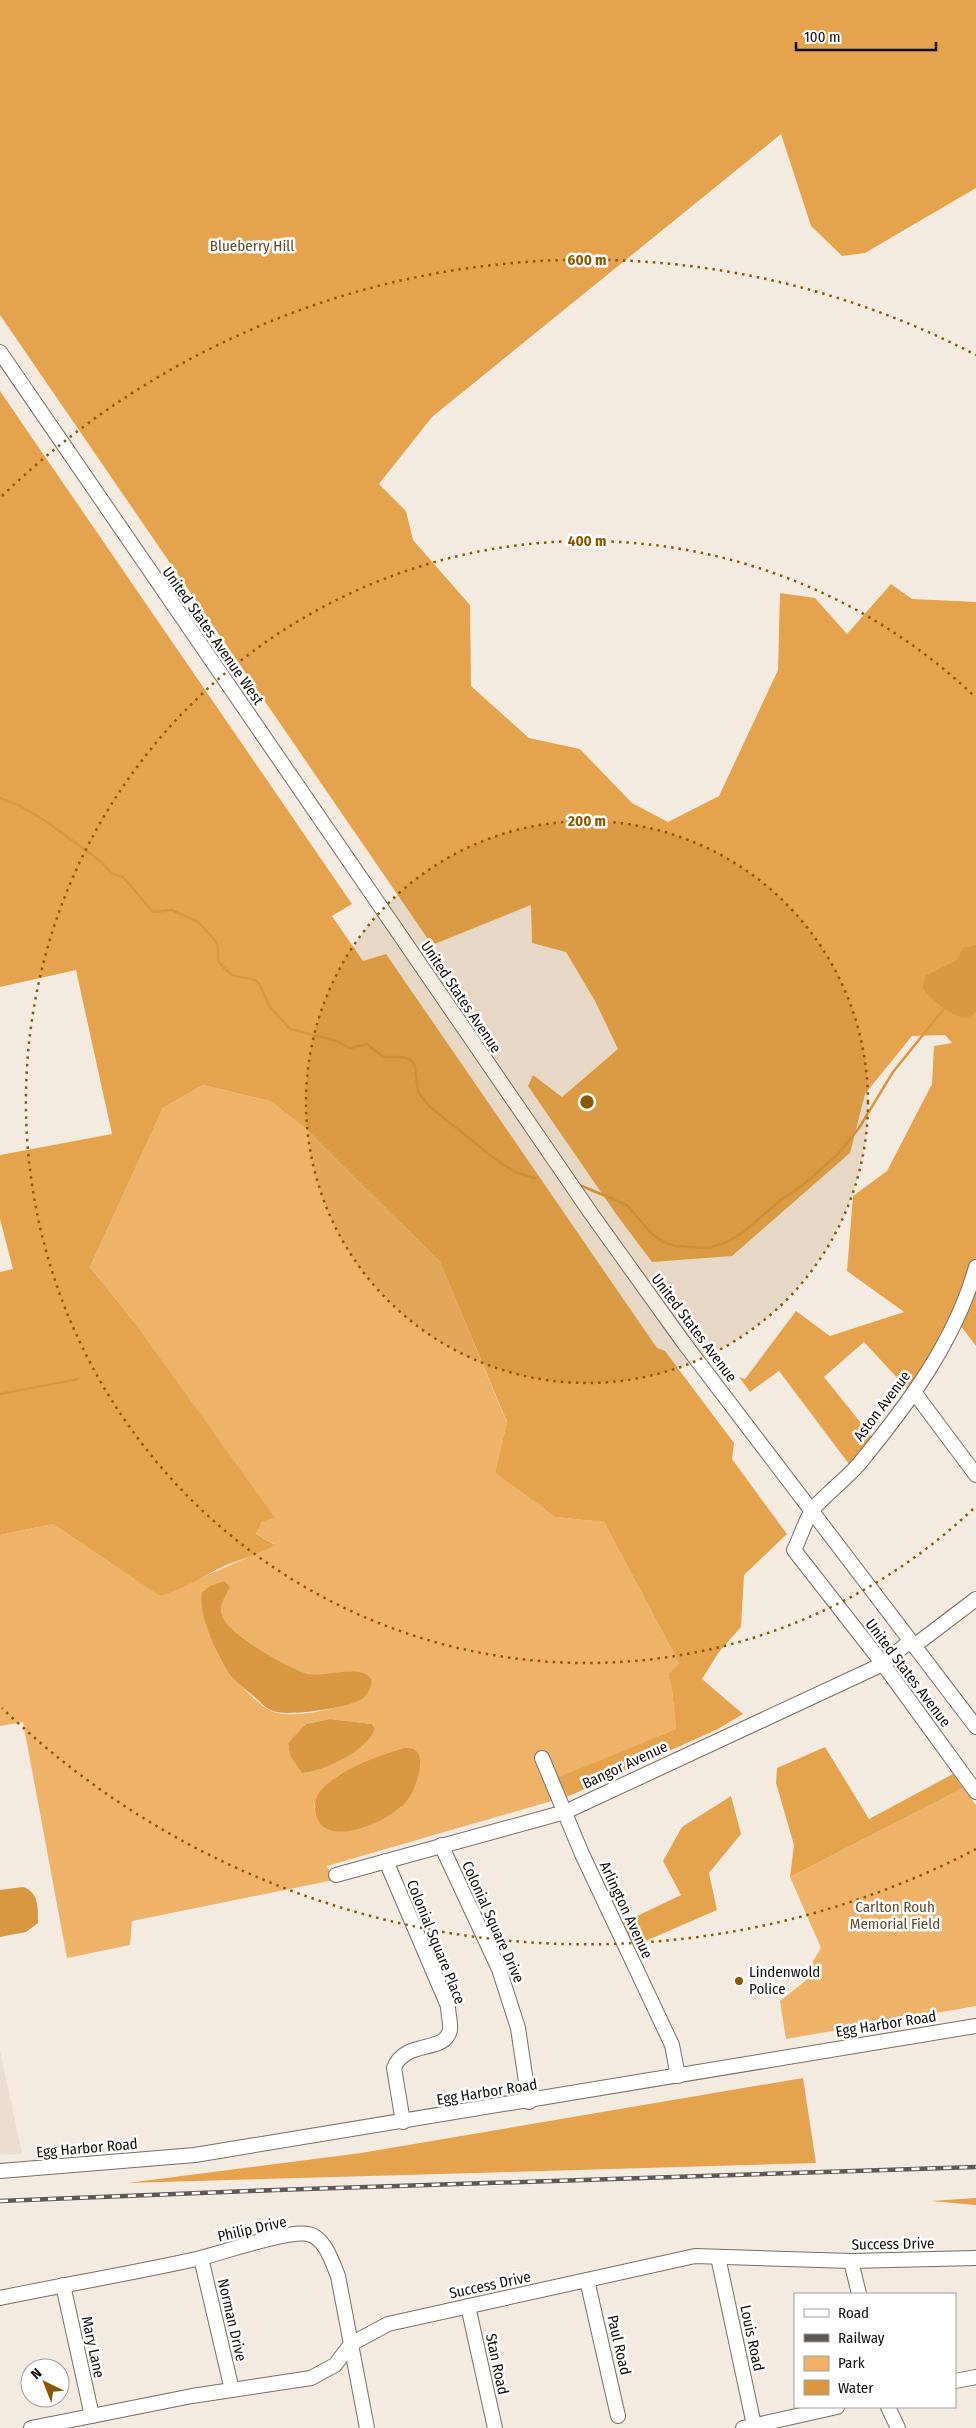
<svg xmlns="http://www.w3.org/2000/svg" width="976" height="2428" viewBox="0 0 976 2428" font-family="'Fira Sans Condensed',sans-serif">
<rect width="100%" height="100%" fill="#f3eae0"/>
<path fill="#ecdece" d="M0,2051L22,2154L0,2155Z"/>
<g fill="#eeb268" fill-rule="evenodd">
<path d="M203,1085L270,1101L306,1129L440,1262L507,1423L495,1473L555,1517L604,1522L679,1663L668,1674L672,1690L676,1729L557,1778L569,1796L327,1866L334,1880L132,1921L130,1945L67,1958L23,1722L0,1726V1535L53,1524L159,1596C197,1578 238,1564 274,1544L256,1534L262,1522L274,1518L135,1323L90,1267L163,1108ZM225,1581L230,1587C226,1597 219,1602 222,1615C226,1634 289,1670 309,1674C322,1676 333,1674 346,1672L360,1700C340,1708 294,1719 274,1712C259,1707 233,1678 224,1665C215,1650 195,1605 204,1590ZM330,1719L372,1724L375,1729C368,1749 323,1772 302,1773L290,1756L288,1743L306,1724ZM398,1750L401,1807C377,1824 318,1854 314,1804L338,1776Z"/>
<path d="M963,1788L976,1805V2006L786,2039L780,2001L814,1974L813,1961L821,1948L790,1877Z"/>
</g>
<g fill="#e5a34e">
<path d="M0,0H976V188L865,253L842,256L811,226L781,134L432,417L379,484L406,511L413,540L470,605L471,686L529,738L580,749L632,803L668,822L719,796L778,670L780,593L815,598L847,634L891,584L912,599L976,602V1346L957,1321L913,1395L864,1342L824,1377L877,1443L852,1468L779,1371L750,1392L739,1377L745,1379L796,1311L830,1336L904,1312L847,1271L853,1196L887,1171L932,1084L934,1046L952,1043L945,1035L912,1036L865,1094L850,1153L732,1256L652,1262L616,1214L528,1086L533,1075L562,1097L618,1049L595,1001L566,952L532,943L531,905L432,945L0,315Z"/>
<path d="M0,391L352,904L332,916L363,961L386,954L657,1348L665,1351L734,1443L732,1459L787,1534L744,1575L741,1627L719,1652L702,1679L743,1714L718,1729L569,1796L556,1778L676,1729L672,1690L668,1674L679,1663L604,1522L555,1517L495,1473L507,1422L440,1262L306,1129L270,1101L203,1085L163,1108L90,1267L135,1323L275,1518L262,1522L256,1534L275,1545C260,1553 245,1558 229,1564C203,1575 188,1588 159,1596L53,1524L0,1535V1272L13,1269L0,1219V1155L112,1134L76,970L0,987Z"/>
<path d="M825,1747L869,1819L953,1774L963,1788L790,1877L794,1845L776,1783L777,1768Z"/>
<path d="M731,1796L741,1834L709,1873L717,1910L627,1949L616,1926L681,1895L663,1861L682,1827Z"/>
<path d="M803,2078L816,2163L127,2183L361,2153Z"/>
<path d="M976,2198V2205L931,2201Z"/>
</g>
<g fill="#d89740">
<path d="M976,945V1012C962,1029 934,1001 924,990L923,986L925,976L957,960L963,948Z"/>
<path d="M225,1581L230,1587C226,1597 219,1603 222,1615C227,1634 290,1670 309,1674C327,1677 361,1664 371,1679C372,1687 368,1694 362,1699C350,1708 286,1717 273,1711C267,1709 262,1704 258,1700C249,1692 240,1686 232,1677C219,1660 197,1614 202,1592L210,1586Z"/>
<path d="M330,1719L372,1724L375,1729C368,1750 323,1772 302,1773L290,1756L288,1743L306,1724Z"/>
<path d="M404,1748C414,1747 421,1752 420,1763C420,1775 414,1792 406,1802C389,1821 321,1854 315,1810C314,1802 317,1795 322,1789C343,1768 376,1757 404,1748Z"/>
<path d="M23,1887C39,1892 38,1908 38,1923L26,1932L0,1937V1890Z"/>
</g>
<g fill="none" stroke-linecap="round" stroke-linejoin="round">
<g stroke="#d89740" stroke-width="2.5">
<path d="M0,798L20,806L47,822L103,863L112,874L123,877L153,912L172,910L198,922L214,939L218,946V961L224,968L232,975L255,980L260,985L269,1006L290,1029L337,1041L350,1048L367,1044L383,1057H402L411,1060L415,1066L418,1092L429,1106L495,1159L515,1172L535,1178"/>
<path d="M577,1184L627,1205L650,1232L663,1242L675,1246L709,1248L727,1242L742,1233L782,1199L803,1185L838,1154L859,1128L893,1072L947,1005"/>
<path d="M0,1394L78,1379"/>
</g>
<defs>
<g id="minor">
<path d="M0,352L590,1212L684,1343L976,1727"/>
<path d="M976,1267C955,1342 908,1404 859,1464C845,1480 827,1493 813,1509C807,1516 799,1541 794,1550L883,1664L976,1792"/>
<path d="M914,1392L976,1475"/>
<path d="M914,1646L976,1599"/>
<path d="M542,1758L582,1854L672,2045L678,2076"/>
<path d="M441,1845L499,1969L518,2028L529,2102"/>
<path d="M386,1861L448,2006C448,2014 451,2023 450,2030C445,2054 405,2039 394,2068L403,2122"/>
<path d="M336,1875L565,1812L883,1664L910,1641"/>
<path d="M0,2171L195,2155L976,2026"/>
<path d="M718,2257L754,2425"/>
<path d="M201,2258L232,2390"/>
<path d="M851,2261L859,2294"/>
<path d="M587,2280L618,2416"/>
<path d="M63,2285L92,2416"/>
<path d="M0,2298C67,2284 134,2273 201,2258C224,2252 288,2230 308,2234C325,2237 332,2262 338,2276L367,2428"/>
<path d="M468,2306L495,2428"/>
<path d="M955,2381L976,2377"/>
<path d="M888,2407L898,2428"/>
<path d="M31,2428L192,2396L311,2378L335,2365L351,2344L388,2324L695,2256L851,2261L976,2258"/>
<path d="M743,2428L837,2407"/>
</g>
</defs>
<use href="#minor" stroke="#766f66" stroke-width="16"/>
<use href="#minor" stroke="#fff" stroke-width="14"/>
<defs>
<path id="rail" d="M0,2201L276,2190L976,2167"/>
</defs>
<use href="#rail" stroke="#5e5954" stroke-width="4.5"/>
<use href="#rail" stroke="#fff" stroke-width="2.5" stroke-dasharray="8" stroke-linecap="butt"/>
</g>
<circle cx="587" cy="1102" r="281" fill="#8b5802" fill-opacity=".12"/>
<g fill="none" stroke="#8b5802" stroke-width="2.5" stroke-dasharray="2.5 5">
<circle cx="587" cy="1102" r="281"/>
<path d="M973 1509A561 561 0 1 1 973 695"/>
<path d="M976 1849A842 842 0 0 1 2 1708M2 496A842 842 0 0 1 976 355"/>
</g>
<circle fill="#8b5802" stroke="#fff" stroke-width="2" cx="739" cy="1981" r="5"/>
<g text-anchor="middle" stroke-width="5" stroke-linejoin="round" paint-order="stroke">
<g font-size="15" fill="#654926" stroke="#fff">
<text x="252" y="251">Blueberry Hill</text>
<text x="895" y="1912">Carlton Rouh<tspan x="895" dy="17">Memorial Field</tspan></text>
</g>
<g font-size="15" fill="#120f0c" stroke="#fff">
<text transform="translate(213 636) rotate(55)" y="5">United States Avenue West</text>
<text transform="translate(461 997) rotate(56)" y="5">United States Avenue</text>
<text transform="translate(694 1328) rotate(53)" y="5">United States Avenue</text>
<text transform="translate(882 1406) rotate(-53)" y="5">Aston Avenue</text>
<text transform="translate(908 1673) rotate(53)" y="5">United States Avenue</text>
<text transform="translate(625 1765) rotate(-25)" y="5">Bangor Avenue</text>
<text transform="translate(626 1910) rotate(65)" y="5">Arlington Avenue</text>
<text transform="translate(493 1922) rotate(66)" y="5">Colonial Square Drive</text>
<text transform="translate(436 1942) rotate(68)" y="5">Colonial Square Place</text>
<text transform="translate(886 2024) rotate(-9)" y="5">Egg Harbor Road</text>
<text transform="translate(487 2092) rotate(-9)" y="5">Egg Harbor Road</text>
<text transform="translate(87 2148) rotate(-5)" y="5">Egg Harbor Road</text>
<text transform="translate(252 2229) rotate(-13)" y="5">Philip Drive</text>
<text transform="translate(893 2244) rotate(-1)" y="5">Success Drive</text>
<text transform="translate(490 2285) rotate(-12)" y="5">Success Drive</text>
<text transform="translate(232 2320) rotate(77)" y="5">Norman Drive</text>
<text transform="translate(752 2338) rotate(78)" y="5">Louis Road</text>
<text transform="translate(619 2345) rotate(77)" y="5">Paul Road</text>
<text transform="translate(93 2347) rotate(78)" y="5">Mary Lane</text>
<text transform="translate(497 2364) rotate(78)" y="5">Stan Road</text>
</g>
<g font-size="15" fill="#120f0c" stroke="#fff" text-anchor="start">
<text x="749" y="1977">Lindenwold<tspan x="749" dy="17">Police</tspan></text>
</g>
</g>
<circle cx="587" cy="1102" r="8" fill="#8b5802" stroke="#fff" stroke-width="2.5"/>
<g font-size="15" text-anchor="middle" font-weight="bold" fill="#8b5802" stroke="#fff" stroke-width="5" stroke-linejoin="round" paint-order="stroke">
<text x="587" y="265">600 m</text>
<text x="587" y="546">400 m</text>
<text x="587" y="826">200 m</text>
</g>
<rect x="794" y="2293" width="162" height="115" fill="#ffffff" stroke="#a09f9e"/>
<rect x="804" y="2309" width="25" height="8" fill="#ffffff" stroke="#a09f9e"/>
<text x="838" y="2318" font-size="15" fill="#120f0c">Road</text>
<rect x="804" y="2334" width="25" height="8" fill="#5e5954" stroke="#a09f9e"/>
<text x="838" y="2343" font-size="15" fill="#120f0c">Railway</text>
<rect x="804" y="2356" width="25" height="15" fill="#eeb268" stroke="#a09f9e"/>
<text x="838" y="2368" font-size="15" fill="#120f0c">Park</text>
<rect x="804" y="2380" width="25" height="15" fill="#d89740" stroke="#a09f9e"/>
<text x="838" y="2393" font-size="15" fill="#120f0c">Water</text>
<g transform="translate(45 2383) rotate(317)"><circle r="24" fill="#ffffff" stroke="#a09f9e"/>
<path d="M0-4L9 19L0 12L-9 19Z" fill="#8b5802"/>
<text y="-8" font-size="14" font-weight="bold" text-anchor="middle" fill="#120f0c">N</text>
</g>
<path d="M796 42v8h140v-8" fill="none" stroke="#120f0c" stroke-width="2.5"/>
<text x="804" y="42" font-size="15" fill="#120f0c" stroke="#ffffff" stroke-width="4" paint-order="stroke">100 m</text>
</svg>
